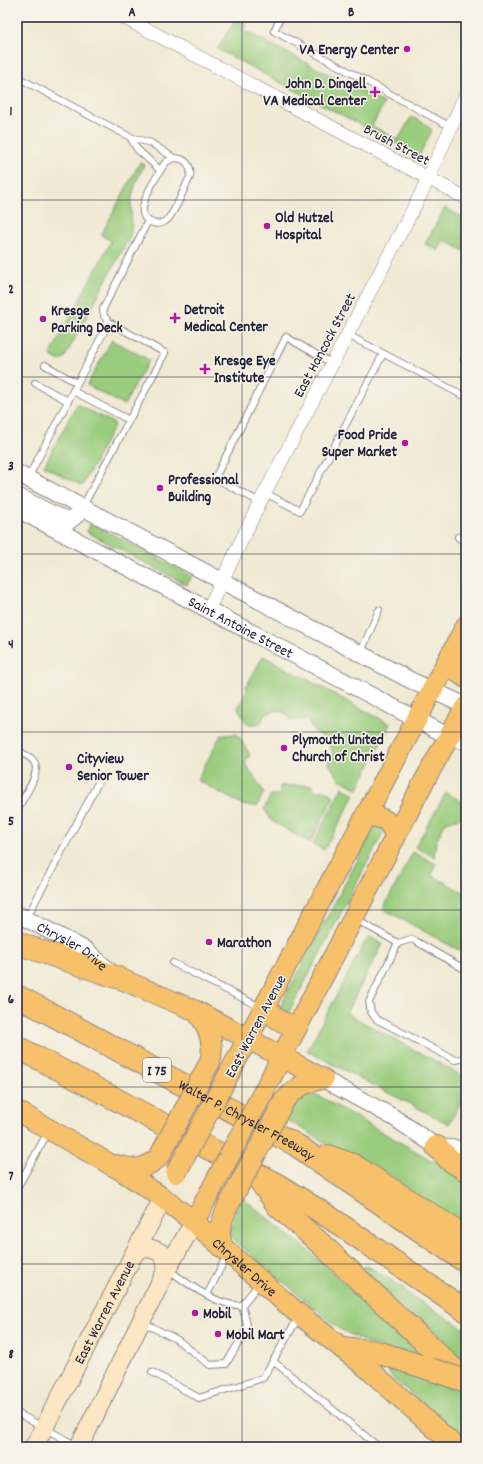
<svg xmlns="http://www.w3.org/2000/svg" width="483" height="1464" viewBox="0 0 483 1464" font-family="Dekko,sans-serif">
<rect width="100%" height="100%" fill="#f7f3e8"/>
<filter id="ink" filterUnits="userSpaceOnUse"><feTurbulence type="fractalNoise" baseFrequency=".025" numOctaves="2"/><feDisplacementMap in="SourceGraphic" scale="8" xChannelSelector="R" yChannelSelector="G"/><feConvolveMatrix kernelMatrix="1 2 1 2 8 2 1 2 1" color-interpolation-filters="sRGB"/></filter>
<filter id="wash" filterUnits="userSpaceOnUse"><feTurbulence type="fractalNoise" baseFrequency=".012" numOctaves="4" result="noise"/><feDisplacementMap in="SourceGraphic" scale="16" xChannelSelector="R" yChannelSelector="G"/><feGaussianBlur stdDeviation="0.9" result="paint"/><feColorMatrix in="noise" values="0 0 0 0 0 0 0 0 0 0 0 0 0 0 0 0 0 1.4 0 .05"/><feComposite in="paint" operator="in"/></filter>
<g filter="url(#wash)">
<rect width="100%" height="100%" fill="#f0e9d3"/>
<g fill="#9acc7d" stroke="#5e775c">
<path d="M237,17L250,18L243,30L384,103L372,126L398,140L411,117L424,123L432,130L419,156L217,49Z"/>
<path d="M140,162L144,165C138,177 131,193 131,207C131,218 133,225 130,236L65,357L59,361L50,355L111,241L101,235Z"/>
<path d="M445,208L466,219V252L444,240L438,251L425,244Z"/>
<path d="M112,340L149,360L124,405L87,385Z"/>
<path d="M77,404L115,424L82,486L44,466Z"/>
<path d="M91,523L192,576L187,585L87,532Z"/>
<path d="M263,656L390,724L358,789L339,779L328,762L333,757V752L326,739L315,732L306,719L291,720L285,713L277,710L265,715L260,724H247L238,708L247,691L246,687Z"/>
<path d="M237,734L250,755L245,763L264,792L257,806L243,805L197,780L221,735Z"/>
<path d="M313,785L314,791L325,790L334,796L310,843L272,821L264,809L271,795H280V786Z"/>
<path d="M342,787L355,795L324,850L313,844Z"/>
<path d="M446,793L461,801L466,816L446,822L436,841L434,857L415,847Z"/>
<path d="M376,825L384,831L289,1012L281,1011V1005Z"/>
<path d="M413,852L436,864L431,875L466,894V954L383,909Z"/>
<path d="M370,937L383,944L346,1013L466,1078V1093L449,1124L307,1051L365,942Z"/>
<path d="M301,1094L319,1096L466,1180V1227L284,1118L287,1111Z"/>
<path d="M241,1197L303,1246L429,1361L369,1344L338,1328L236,1242L229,1231Z"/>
<path d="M366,1265L404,1288V1291L466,1330V1364L430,1326L421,1325L360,1270Z"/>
<path d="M394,1368L459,1389L466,1396V1439L392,1378L388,1371Z"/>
</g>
</g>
<g filter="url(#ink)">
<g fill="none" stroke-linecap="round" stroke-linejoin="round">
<defs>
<g id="service">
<path d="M281,17L274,31L451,127"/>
<path d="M17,77L130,137L151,143L174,158"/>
<path d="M130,137L137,149L160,170"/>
<path d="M174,158C185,158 192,165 190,177C184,188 176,211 167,220C163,223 158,225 153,223C128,216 156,179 163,166L166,162Z"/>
<path d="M348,335L466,397"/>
<path d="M466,356L464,359L466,360"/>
<path d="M45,365L77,383"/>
<path d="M35,383L68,401"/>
<path d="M73,391L129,420"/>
<path d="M28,478L109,322"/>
<path d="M265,493L300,511L383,354"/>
<path d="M260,502L215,478L286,337L333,364"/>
<path d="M83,506L165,353L109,322L104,316L103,309L148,221"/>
<path d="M458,537L466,543"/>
<path d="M361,652L379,610"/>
<path d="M17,810C22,800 40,775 35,764C33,757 23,754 18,751"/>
<path d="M26,919L100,779"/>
<path d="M355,919L398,943L412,939L466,970"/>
<path d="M398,943L369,1002L371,1012L376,1019L455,1060L466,1058"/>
<path d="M173,963L260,1007"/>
<path d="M17,1188L48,1132"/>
<path d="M168,1269C186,1283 220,1308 242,1305L259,1284"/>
<path d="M207,1295L227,1255"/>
<path d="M298,1318L273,1361L379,1447"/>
<path d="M142,1322L176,1339L210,1365L226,1364L245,1332L247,1325L242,1305"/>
<path d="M152,1372L199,1398L263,1378L273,1361"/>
<path d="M17,1413L77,1446"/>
</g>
<g id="minor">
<path d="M123,17L466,198"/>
<path d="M208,610L260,502L422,192L466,94"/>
<path d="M450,737L466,744"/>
</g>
<g id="tertiary">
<path d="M17,473L412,681L466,706"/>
<path d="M17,496L68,522L77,515L82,507"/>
<path id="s1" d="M17,509L450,737"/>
<path id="s2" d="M17,914L86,950L110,972"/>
<path d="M323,1079L393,1117L437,1147L461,1149L466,1151"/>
</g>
<g id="secondary">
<path d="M137,1250C148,1247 154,1248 164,1255L167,1269"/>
<path id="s3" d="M34,1447L163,1198"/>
<path d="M79,1447L167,1269L194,1222"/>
</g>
<g id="primary">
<path d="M450,656L455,670L466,678"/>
<path d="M366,816C384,817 391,820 395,838"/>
<path d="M116,977L196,1011L323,1079"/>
<path d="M266,1004C273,1019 282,1024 298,1025"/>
<path d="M196,1011C209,1026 215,1043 210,1062"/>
<path d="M230,1072L466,626"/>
<path d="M264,1091L421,787L466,706"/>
<path d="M284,1101C298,1086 303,1083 323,1079"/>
<path id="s4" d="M17,1111L122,1171L163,1198L194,1222L295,1311L366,1367L456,1447"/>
<path d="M117,1165C137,1171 143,1170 159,1157"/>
<path d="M194,1222L210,1192"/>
<path d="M223,1248C217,1230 221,1223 228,1206"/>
</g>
<g id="motorway">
<path d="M17,943L116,977"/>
<path id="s5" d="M17,996L296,1145L466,1262"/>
<path d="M17,1047L276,1184L326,1215L466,1311"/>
<path d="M437,1147L450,1160L466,1170"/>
<path d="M328,1156L353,1165L466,1237"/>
<path d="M258,1178L278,1206L320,1243L466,1381"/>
<path d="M343,1348L377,1352L430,1369"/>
</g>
</defs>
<use href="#service" stroke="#898687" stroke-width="8"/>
<use href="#minor" stroke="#898687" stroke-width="14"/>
<use href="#tertiary" stroke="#898687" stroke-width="18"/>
<use href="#secondary" stroke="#898687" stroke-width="20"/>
<use href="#primary" stroke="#898687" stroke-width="22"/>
<use href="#motorway" stroke="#898687" stroke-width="24"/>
<use href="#service" stroke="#fff" stroke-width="6"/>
<use href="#minor" stroke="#fff" stroke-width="13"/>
<use href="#tertiary" stroke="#fff" stroke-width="16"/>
<use href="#secondary" stroke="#fce6c4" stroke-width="18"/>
<use href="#primary" stroke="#f7c06b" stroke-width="20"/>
<use href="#motorway" stroke="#f7c06b" stroke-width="22"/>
<defs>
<g id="primary-bridge">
<path d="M159,1157L210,1062"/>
<path d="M176,1173L230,1072"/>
<path d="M210,1192L264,1091"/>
<path d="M228,1206L284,1101"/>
</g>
<path id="motorway-bridge" d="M430,1369L466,1381"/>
</defs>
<use href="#primary-bridge" stroke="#898687" stroke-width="22" stroke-linecap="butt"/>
<use href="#motorway-bridge" stroke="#898687" stroke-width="24" stroke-linecap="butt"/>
<use href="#primary-bridge" stroke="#f7c06b" stroke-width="20"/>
<use href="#motorway-bridge" stroke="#f7c06b" stroke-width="22"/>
</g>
</g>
<path fill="none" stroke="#22223b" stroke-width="1" stroke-opacity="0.55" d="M242,17V1447M17,200H466M17,377H466M17,554H466M17,732H466M17,910H466M17,1087H466M17,1264H466"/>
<g fill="#b5179e" stroke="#f7f3e8" stroke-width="1.5">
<circle cx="407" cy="49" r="4"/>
<path d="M373 86h4v4h4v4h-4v4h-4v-4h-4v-4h4z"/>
<circle cx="267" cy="226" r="4"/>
<path d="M173 312h4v4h4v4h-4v4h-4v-4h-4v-4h4z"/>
<circle cx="43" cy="319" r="4"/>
<path d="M203 363h4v4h4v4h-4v4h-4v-4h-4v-4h4z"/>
<circle cx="405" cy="443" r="4"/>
<circle cx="160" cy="488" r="4"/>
<circle cx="284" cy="748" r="4"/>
<circle cx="69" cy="767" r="4"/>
<circle cx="209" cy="942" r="4"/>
<circle cx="195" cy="1313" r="4"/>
<circle cx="218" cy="1334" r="4"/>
</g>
<g text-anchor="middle" stroke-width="3" stroke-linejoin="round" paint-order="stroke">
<rect fill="#f7f3e8" stroke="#62616f" stroke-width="1" x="143" y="1058" width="28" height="24" rx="3"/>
<g font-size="14" font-weight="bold" fill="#22223b">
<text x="157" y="1075">I 75</text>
</g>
<g font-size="15" font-weight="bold" fill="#22223b" stroke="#f7f3e8" text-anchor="start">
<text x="399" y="54" text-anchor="end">VA Energy Center</text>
<text x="366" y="88" text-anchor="end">John D. Dingell<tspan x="366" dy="17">VA Medical Center</tspan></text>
<text x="275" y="222">Old Hutzel<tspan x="275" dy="17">Hospital</tspan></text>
<text x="184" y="314">Detroit<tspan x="184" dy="17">Medical Center</tspan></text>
<text x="51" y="315">Kresge<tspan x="51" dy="17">Parking Deck</tspan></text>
<text x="214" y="365">Kresge Eye<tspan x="214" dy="17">Institute</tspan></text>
<text x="397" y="439" text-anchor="end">Food Pride<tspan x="397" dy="17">Super Market</tspan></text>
<text x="168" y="484">Professional<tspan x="168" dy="17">Building</tspan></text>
<text x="292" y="744">Plymouth United<tspan x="292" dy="17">Church of Christ</tspan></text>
<text x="77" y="763">Cityview<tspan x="77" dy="17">Senior Tower</tspan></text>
<text x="217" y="947">Marathon</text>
<text x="203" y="1318">Mobil</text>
<text x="226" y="1339">Mobil Mart</text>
</g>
<g font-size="15" fill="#22223b" stroke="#f7f3e8">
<text transform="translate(397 144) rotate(28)" y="5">Brush Street</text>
<text transform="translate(324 345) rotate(-62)" y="5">East Hancock Street</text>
<text dy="5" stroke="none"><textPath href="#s1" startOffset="253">Saint Antoine Street</textPath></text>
<text dy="5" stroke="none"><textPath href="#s2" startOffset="64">Chrysler Drive</textPath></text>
<text transform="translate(255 1026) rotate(-62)" y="5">East Warren Avenue</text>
<text dy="5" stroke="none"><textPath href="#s5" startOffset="261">Walter P. Chrysler Freeway</textPath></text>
<text dy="5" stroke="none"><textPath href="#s4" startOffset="277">Chrysler Drive</textPath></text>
<text dy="5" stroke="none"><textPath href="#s3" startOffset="152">East Warren Avenue</textPath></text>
</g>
</g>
<rect width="483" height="1464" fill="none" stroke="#f7f3e8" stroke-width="44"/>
<rect x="22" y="22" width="439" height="1420" fill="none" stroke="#22223b" stroke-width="1.5"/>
<g font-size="13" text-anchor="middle" font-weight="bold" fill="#22223b">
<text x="132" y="16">A</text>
<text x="351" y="16">B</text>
<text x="11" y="115">1</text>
<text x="11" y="293">2</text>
<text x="11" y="470">3</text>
<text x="11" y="648">4</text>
<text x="11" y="825">5</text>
<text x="11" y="1003">6</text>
<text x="11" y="1180">7</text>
<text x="11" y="1358">8</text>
</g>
</svg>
